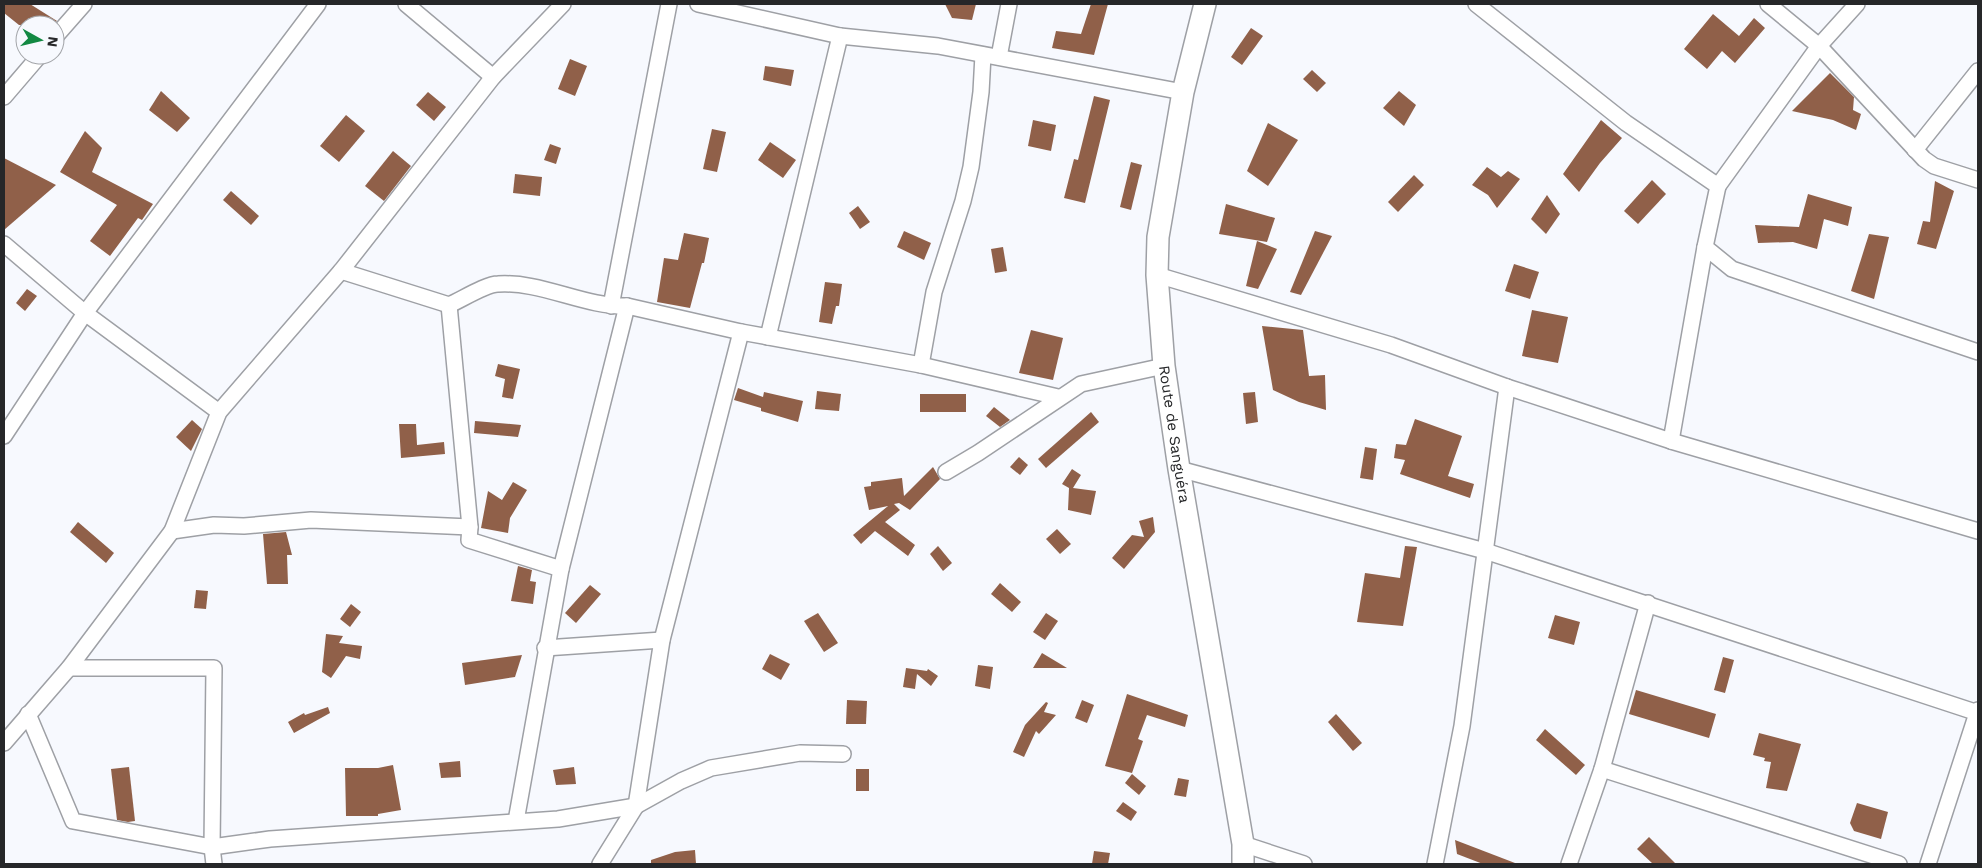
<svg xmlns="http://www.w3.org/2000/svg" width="1982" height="868" viewBox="0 0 1982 868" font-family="'Work Sans',sans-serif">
<rect width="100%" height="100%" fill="#f7f9fe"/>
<g fill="#906049">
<path d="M4,4H30L57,21L53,25H19L4,13Z"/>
<path d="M945,4H976L972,20L952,18Z"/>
<path d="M1091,4H1108L1094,55L1052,48L1056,31L1081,34Z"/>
<path d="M1713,14L1739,36L1754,18L1765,28L1735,63L1722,51L1707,69L1684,49Z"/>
<path d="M1251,28L1263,36L1242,65L1231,57Z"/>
<path d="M570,59L587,66L575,96L558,89Z"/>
<path d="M765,66L794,70L791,86L763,80Z"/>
<path d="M1312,70L1326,83L1317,92L1303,79Z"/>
<path d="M1830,73L1854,97L1853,110L1861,114L1856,130L1833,120L1792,111Z"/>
<path d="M161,91L190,118L177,132L149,110Z"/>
<path d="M1399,91L1416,105L1404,126L1383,108Z"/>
<path d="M428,92L446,107L434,121L416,105Z"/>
<path d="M1094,96L1110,100L1085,203L1064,198L1074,159L1078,160Z"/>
<path d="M346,115L365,131L339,162L320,146Z"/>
<path d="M1033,120L1056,125L1051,151L1028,146Z"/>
<path d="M1601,120L1622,138L1600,163L1579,192L1563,174Z"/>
<path d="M1268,123L1298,140L1268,186L1247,171Z"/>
<path d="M712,129L726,132L717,172L703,169Z"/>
<path d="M85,131L102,148L92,172L153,204L142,220L138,218L110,256L90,241L117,205L60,172Z"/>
<path d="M770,142L796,160L783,178L758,160Z"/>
<path d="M550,144L561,148L556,164L544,160Z"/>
<path d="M393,151L411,166L384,201L365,186Z"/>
<path d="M4,158L56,185L4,230Z"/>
<path d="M1131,162L1142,165L1131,210L1120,207Z"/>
<path d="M1487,167L1501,177L1508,171L1520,179L1497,208L1488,195L1472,185Z"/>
<path d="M515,174L542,177L540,196L513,193Z"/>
<path d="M1414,175L1424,185L1398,212L1388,202Z"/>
<path d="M1652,180L1666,194L1638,224L1624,211Z"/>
<path d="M1935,181L1954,191L1936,249L1917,244L1923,221L1930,222Z"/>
<path d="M231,191L259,216L251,225L223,200Z"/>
<path d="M1808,194L1852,207L1848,226L1824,219L1817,249L1793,242L1758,243L1755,225L1799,227Z"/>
<path d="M1547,195L1560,214L1546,234L1531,219Z"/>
<path d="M1226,204L1275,218L1267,242L1219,234Z"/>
<path d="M858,206L870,222L860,229L849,213Z"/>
<path d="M904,231L931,243L924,260L897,247Z"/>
<path d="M1315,231L1332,236L1301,295L1290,292Z"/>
<path d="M684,233L709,238L704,263H702L690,308L657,302L664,258L678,260Z"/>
<path d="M1869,234L1889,237L1874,299L1851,291Z"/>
<path d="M1257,241L1277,249L1258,289L1246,286Z"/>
<path d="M1003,247L1007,271L995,273L991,249Z"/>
<path d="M1514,264L1539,272L1530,299L1505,291Z"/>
<path d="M825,282L842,284L839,306H836L832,324L819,322Z"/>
<path d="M27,289L37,296L25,311L16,303Z"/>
<path d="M1532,310L1568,317L1558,363L1522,356Z"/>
<path d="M1262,326L1303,330L1309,376L1325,375L1326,410L1299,402L1273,390Z"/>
<path d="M1031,330L1063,338L1053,380L1019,373Z"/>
<path d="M498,364L520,369L513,399L502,397L505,379L495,376Z"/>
<path d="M738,388L763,397L764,392L803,401L798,422L761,411V408L734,400Z"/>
<path d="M817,391L841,394L839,411L815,409Z"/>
<path d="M1255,392L1258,422L1246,424L1243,393Z"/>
<rect x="920" y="394" width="46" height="18"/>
<path d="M994,407L1010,420L1000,427L986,416Z"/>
<path d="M1091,412L1099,422L1046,468L1038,459Z"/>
<path d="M1415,419L1462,436L1448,476L1474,484L1470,498L1400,474L1405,460L1394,458L1396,444L1406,445Z"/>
<path d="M192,420L202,429L191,451L176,437Z"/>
<path d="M475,421L521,425L518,437L474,433Z"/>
<path d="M399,424H416L417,445L444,442L445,454L401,458Z"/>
<path d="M1365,447L1377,449L1373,480L1360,478Z"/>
<path d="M1019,457L1028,465L1020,475L1010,467Z"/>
<path d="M933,467L940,479L910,510L899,503L894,504L900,510L885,522L915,545L908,556L875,531L861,544L853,535L888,506L869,510L864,487L871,486V482L902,478L904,496Z"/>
<path d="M1072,469L1081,475L1073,488L1096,491L1091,515L1068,510L1069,488L1062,484Z"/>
<path d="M513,482L527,490L510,518L508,533L481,528L488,491L502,500Z"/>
<path d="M1153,517L1155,532L1124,569L1112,558L1132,535L1144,537L1139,521Z"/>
<path d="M78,522L114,553L106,563L70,532Z"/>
<path d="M1057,529L1071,544L1060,554L1046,539Z"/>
<path d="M286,532L292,555H287L288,584H267L263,534Z"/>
<path d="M938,546L952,563L943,571L930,554Z"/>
<path d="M1405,546L1417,547L1403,626L1357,622L1365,573L1400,578Z"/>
<path d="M518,566L532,570L530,581L536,582L533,604L511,601Z"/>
<path d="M1000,583L1021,602L1012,612L991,594Z"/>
<path d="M590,585L601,594L576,623L565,613Z"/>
<path d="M196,590L208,591L206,609L194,608Z"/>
<path d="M351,604L361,612L350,627L340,619Z"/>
<path d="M818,613L838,643L824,652L804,621Z"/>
<path d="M1046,613L1058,621L1045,640L1033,632Z"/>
<path d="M1555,615L1580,622L1574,645L1548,638Z"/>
<path d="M326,634L343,636L339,643L362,646L360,659L346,656L331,678L322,672Z"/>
<path d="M1042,653L1067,668H1033Z"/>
<path d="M770,654L790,664L781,680L762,669Z"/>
<path d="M522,655L515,677L465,685L462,663Z"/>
<path d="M1723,657L1734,660L1725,693L1714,690Z"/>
<path d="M978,665L993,667L990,689L975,686Z"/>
<path d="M906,668L927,671L928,669L938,676L931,686L917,674L915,689L903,687Z"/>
<path d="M1636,690L1716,714L1709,738L1629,714Z"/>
<path d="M1127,694L1188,715L1185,727L1147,715L1138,739L1143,741L1132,773L1105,766Z"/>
<path d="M847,700L867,701L866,724H846Z"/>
<path d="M1082,700L1094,705L1087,723L1075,718Z"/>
<path d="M1046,702L1048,703L1044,712L1056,715L1039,734L1036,731L1024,757L1013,752L1025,725Z"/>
<path d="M328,707L330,713L294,733L288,722L304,713L305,715Z"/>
<path d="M1336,714L1362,743L1353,751L1328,722Z"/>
<path d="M1545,729L1585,765L1576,775L1536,740Z"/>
<path d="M1759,733L1801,744L1787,791L1766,788L1771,762L1764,761L1765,758L1753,755Z"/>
<path d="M460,761L461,777L441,778L439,763Z"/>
<path d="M393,765L401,810L378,814V816H346L345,768H378Z"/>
<path d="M129,767L135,821L128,822L117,820L111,769Z"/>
<path d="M574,767L576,784L556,785L553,770Z"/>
<rect x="856" y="769" width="13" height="22"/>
<path d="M1132,774L1146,786L1139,795L1125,783Z"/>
<path d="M1178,778L1189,780L1186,797L1174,795Z"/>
<path d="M1123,802L1137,812L1131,821L1116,811Z"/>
<path d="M1857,803L1888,812L1881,839L1854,831L1850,823Z"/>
<path d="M1649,837L1676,864H1653L1637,849Z"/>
<path d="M1455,840L1515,863V864H1483L1457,854Z"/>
<path d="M695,850L696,864H651V860L675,852Z"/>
<path d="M1094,851L1110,853L1108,864H1092Z"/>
</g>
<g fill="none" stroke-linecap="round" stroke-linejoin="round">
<defs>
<g id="street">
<path d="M406,4L493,77"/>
<path d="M698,4L840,36L938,46L1183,92"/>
<path d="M1476,4L1626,123L1718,186L1705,247L1732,269L1978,352"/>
<path d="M1768,4L1819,46L1924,159L1934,166L1978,180"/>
<path d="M55,37L84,4"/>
<path d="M999,57L1009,4"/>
<path d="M4,97L40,55"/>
<path d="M1915,150L1978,71"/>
<path d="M1718,186L1819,46L1857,4"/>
<path d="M4,244L85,313L219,412"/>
<path d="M341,271L449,305C461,300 486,284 498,284C541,281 584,307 627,306L741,332L921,365L1058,397"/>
<path d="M1157,275L1391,345L1507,387L1671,441L1978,531"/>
<path d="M449,305L470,527L469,540L561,569"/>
<path d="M611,306L669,4"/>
<path d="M768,337L840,36"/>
<path d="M921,365L934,292L963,201L971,167L981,92L983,55"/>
<path d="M4,436L85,313L318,4"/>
<path d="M1671,441L1705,247"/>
<path d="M1179,469L1485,551L1978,713"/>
<path d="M946,472L978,453L1081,384L1164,366"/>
<path d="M172,531L214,525L244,526L311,520L470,527"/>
<path d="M545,648L662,640"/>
<path d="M69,668H214L212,847L214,864"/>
<path d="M28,714L73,821L212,847L270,839L558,819L636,806L681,781L711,768L800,753L843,754"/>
<path d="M4,743L69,668L172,531L219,412L341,271L493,77L563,4"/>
<path d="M1602,769L1899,864"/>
<path d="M516,821L561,569L627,306"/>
<path d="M1243,844L1304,864"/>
<path d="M600,864L636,806L662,640L741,332"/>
<path d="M1435,864L1462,726L1507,387"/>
<path d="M1569,864L1602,769L1648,603"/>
<path d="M1928,864L1978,710"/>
</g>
<g id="secondary">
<path id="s1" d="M1205,4L1183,92L1158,237L1157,275L1164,366L1179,469L1243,844V864"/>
</g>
</defs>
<use href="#street" stroke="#9ea0a5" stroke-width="18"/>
<use href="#secondary" stroke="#9ea0a5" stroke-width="24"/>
<use href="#street" stroke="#fff" stroke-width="15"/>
<use href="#secondary" stroke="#fff" stroke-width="21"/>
</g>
<g text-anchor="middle" stroke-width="5" stroke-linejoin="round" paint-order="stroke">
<g font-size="15" fill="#262729" stroke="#f7f9fe">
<text dy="5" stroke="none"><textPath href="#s1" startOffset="436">Route de Sanguéra</textPath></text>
</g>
</g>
<rect width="1982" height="868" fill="none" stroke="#262729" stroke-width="10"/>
<g transform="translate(40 40) rotate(98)"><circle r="24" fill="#f7f9fe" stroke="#a3a5a9"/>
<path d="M0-4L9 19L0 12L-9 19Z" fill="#138943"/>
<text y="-8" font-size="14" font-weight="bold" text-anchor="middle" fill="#262729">N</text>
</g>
</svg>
